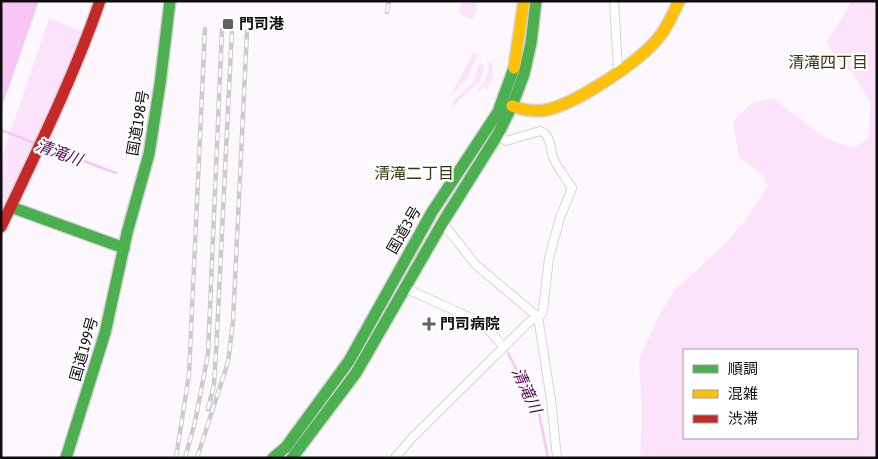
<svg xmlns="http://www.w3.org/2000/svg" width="878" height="459" viewBox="0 0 878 459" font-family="'Asap Condensed','Noto Sans JP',sans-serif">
<rect width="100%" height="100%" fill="#fdf8fd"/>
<g fill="#fce3fb" fill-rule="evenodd">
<path d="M462,1H475L477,7L473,21L458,12Z"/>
<path d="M852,1H877V458H640L642,415L639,359L660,314L675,290L725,244L748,217L768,186L763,175L739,157L733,122L751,103L773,98L823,137L853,148L868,139L871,103L854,75L834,56L827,42ZM684,350H857V438H684Z"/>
<path d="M49,18L83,32L63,87L1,211V160Z"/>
<path d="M474,52L478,56L475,58L468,78L449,98Z"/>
<path d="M487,62L492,64L493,77L487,90L483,87L480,92L478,89C485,82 490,73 487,62Z"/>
<path d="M481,63L484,69L479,82L451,108L454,100L473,82L479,64Z"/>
</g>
<path fill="#f7c6f5" d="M1,1H39L1,109Z"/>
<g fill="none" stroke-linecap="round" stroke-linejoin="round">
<g stroke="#f7c6f5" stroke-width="2.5">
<path d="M1,130L37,144"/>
<path d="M43,146L116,173"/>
<path d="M508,353L539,413L548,458"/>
</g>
<defs>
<g id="street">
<path d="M614,1L618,70"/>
<path d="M442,222L475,264L538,317L551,400L557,458"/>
<path d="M405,288L482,323L503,346"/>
<path d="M395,458L411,439L529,322L542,314L543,310L549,258L560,218L572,188C566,178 557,168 553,157C550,148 551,134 540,131L506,141L498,134"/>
</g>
<g id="fast">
<path d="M11,207L124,248"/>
<path d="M66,458L105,333L127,233L149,154L160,84L170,1"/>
<path d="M273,458L286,447L349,361L432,212L498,112L514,68"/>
<path d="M292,458L356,373L443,222L498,134L512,106L524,74L531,43L536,1"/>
</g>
<g id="slow">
<path d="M514,68L524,1"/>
<path d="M512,106C523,110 535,112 546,110C575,104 632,66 653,44C665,32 672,16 679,1"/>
</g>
<path id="jam" d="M1,227C36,153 73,79 100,1"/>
</defs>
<use href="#street" stroke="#d6d3d6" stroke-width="10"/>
<use href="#fast" stroke="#d6d3d6" stroke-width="14"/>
<use href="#slow" stroke="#d6d3d6" stroke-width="14"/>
<use href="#jam" stroke="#d6d3d6" stroke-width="14"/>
<use href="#street" stroke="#fffeff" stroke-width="8"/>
<use href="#fast" stroke="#4caf50" stroke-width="11"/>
<use href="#slow" stroke="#ffc107" stroke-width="11"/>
<use href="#jam" stroke="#c62828" stroke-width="11"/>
<defs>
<g id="rail">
<path d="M387,12L389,1"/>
<path d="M208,409L214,384L216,354L232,29"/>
<path d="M176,458L189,374L205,29"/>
<path d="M185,458L195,422L208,354L222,29"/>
<path d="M197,458L228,362L233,322L247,31"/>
</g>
</defs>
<use href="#rail" stroke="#cdcccd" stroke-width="4.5"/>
<use href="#rail" stroke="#fff" stroke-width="2.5" stroke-dasharray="8" stroke-linecap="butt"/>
</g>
<g fill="#635f63" stroke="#fff" stroke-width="2">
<rect x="222" y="18" width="12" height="12" rx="2.5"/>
<path d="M426.5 316.5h5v5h5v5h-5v5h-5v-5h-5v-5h5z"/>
</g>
<g text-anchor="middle" stroke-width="4.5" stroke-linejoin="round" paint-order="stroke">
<g font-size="15" font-weight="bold" fill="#100d10" stroke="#fff" text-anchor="start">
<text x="239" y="29">門司港</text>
<text x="440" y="329">門司病院</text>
</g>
<g font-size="15" fill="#100d10" stroke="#fff">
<text transform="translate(138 123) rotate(-80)" y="5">国道198号</text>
<text transform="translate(404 230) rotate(-60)" y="5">国道3号</text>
<text transform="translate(84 349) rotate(-74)" y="5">国道199号</text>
</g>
<g font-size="16" fill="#36380f" stroke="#fff">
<text x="828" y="68">清滝四丁目</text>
<text x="414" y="179">清滝二丁目</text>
</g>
<g font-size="16" font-style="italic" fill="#580557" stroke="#fff">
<text transform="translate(59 152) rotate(20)" y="6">清滝川</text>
<text transform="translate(527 390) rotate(65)" y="6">清滝川</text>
</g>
</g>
<rect width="878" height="459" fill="none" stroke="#100d10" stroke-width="5"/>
<rect x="683" y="349" width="175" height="90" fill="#ffffff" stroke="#9f9e9f"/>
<rect x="693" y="365" width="25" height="8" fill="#4caf50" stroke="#9f9e9f"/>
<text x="728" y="374" font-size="15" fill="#100d10">順調</text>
<rect x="693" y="390" width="25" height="8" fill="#ffc107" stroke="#9f9e9f"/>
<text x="728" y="399" font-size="15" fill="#100d10">混雑</text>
<rect x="693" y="415" width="25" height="8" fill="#c62828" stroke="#9f9e9f"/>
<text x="728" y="424" font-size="15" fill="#100d10">渋滞</text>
</svg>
